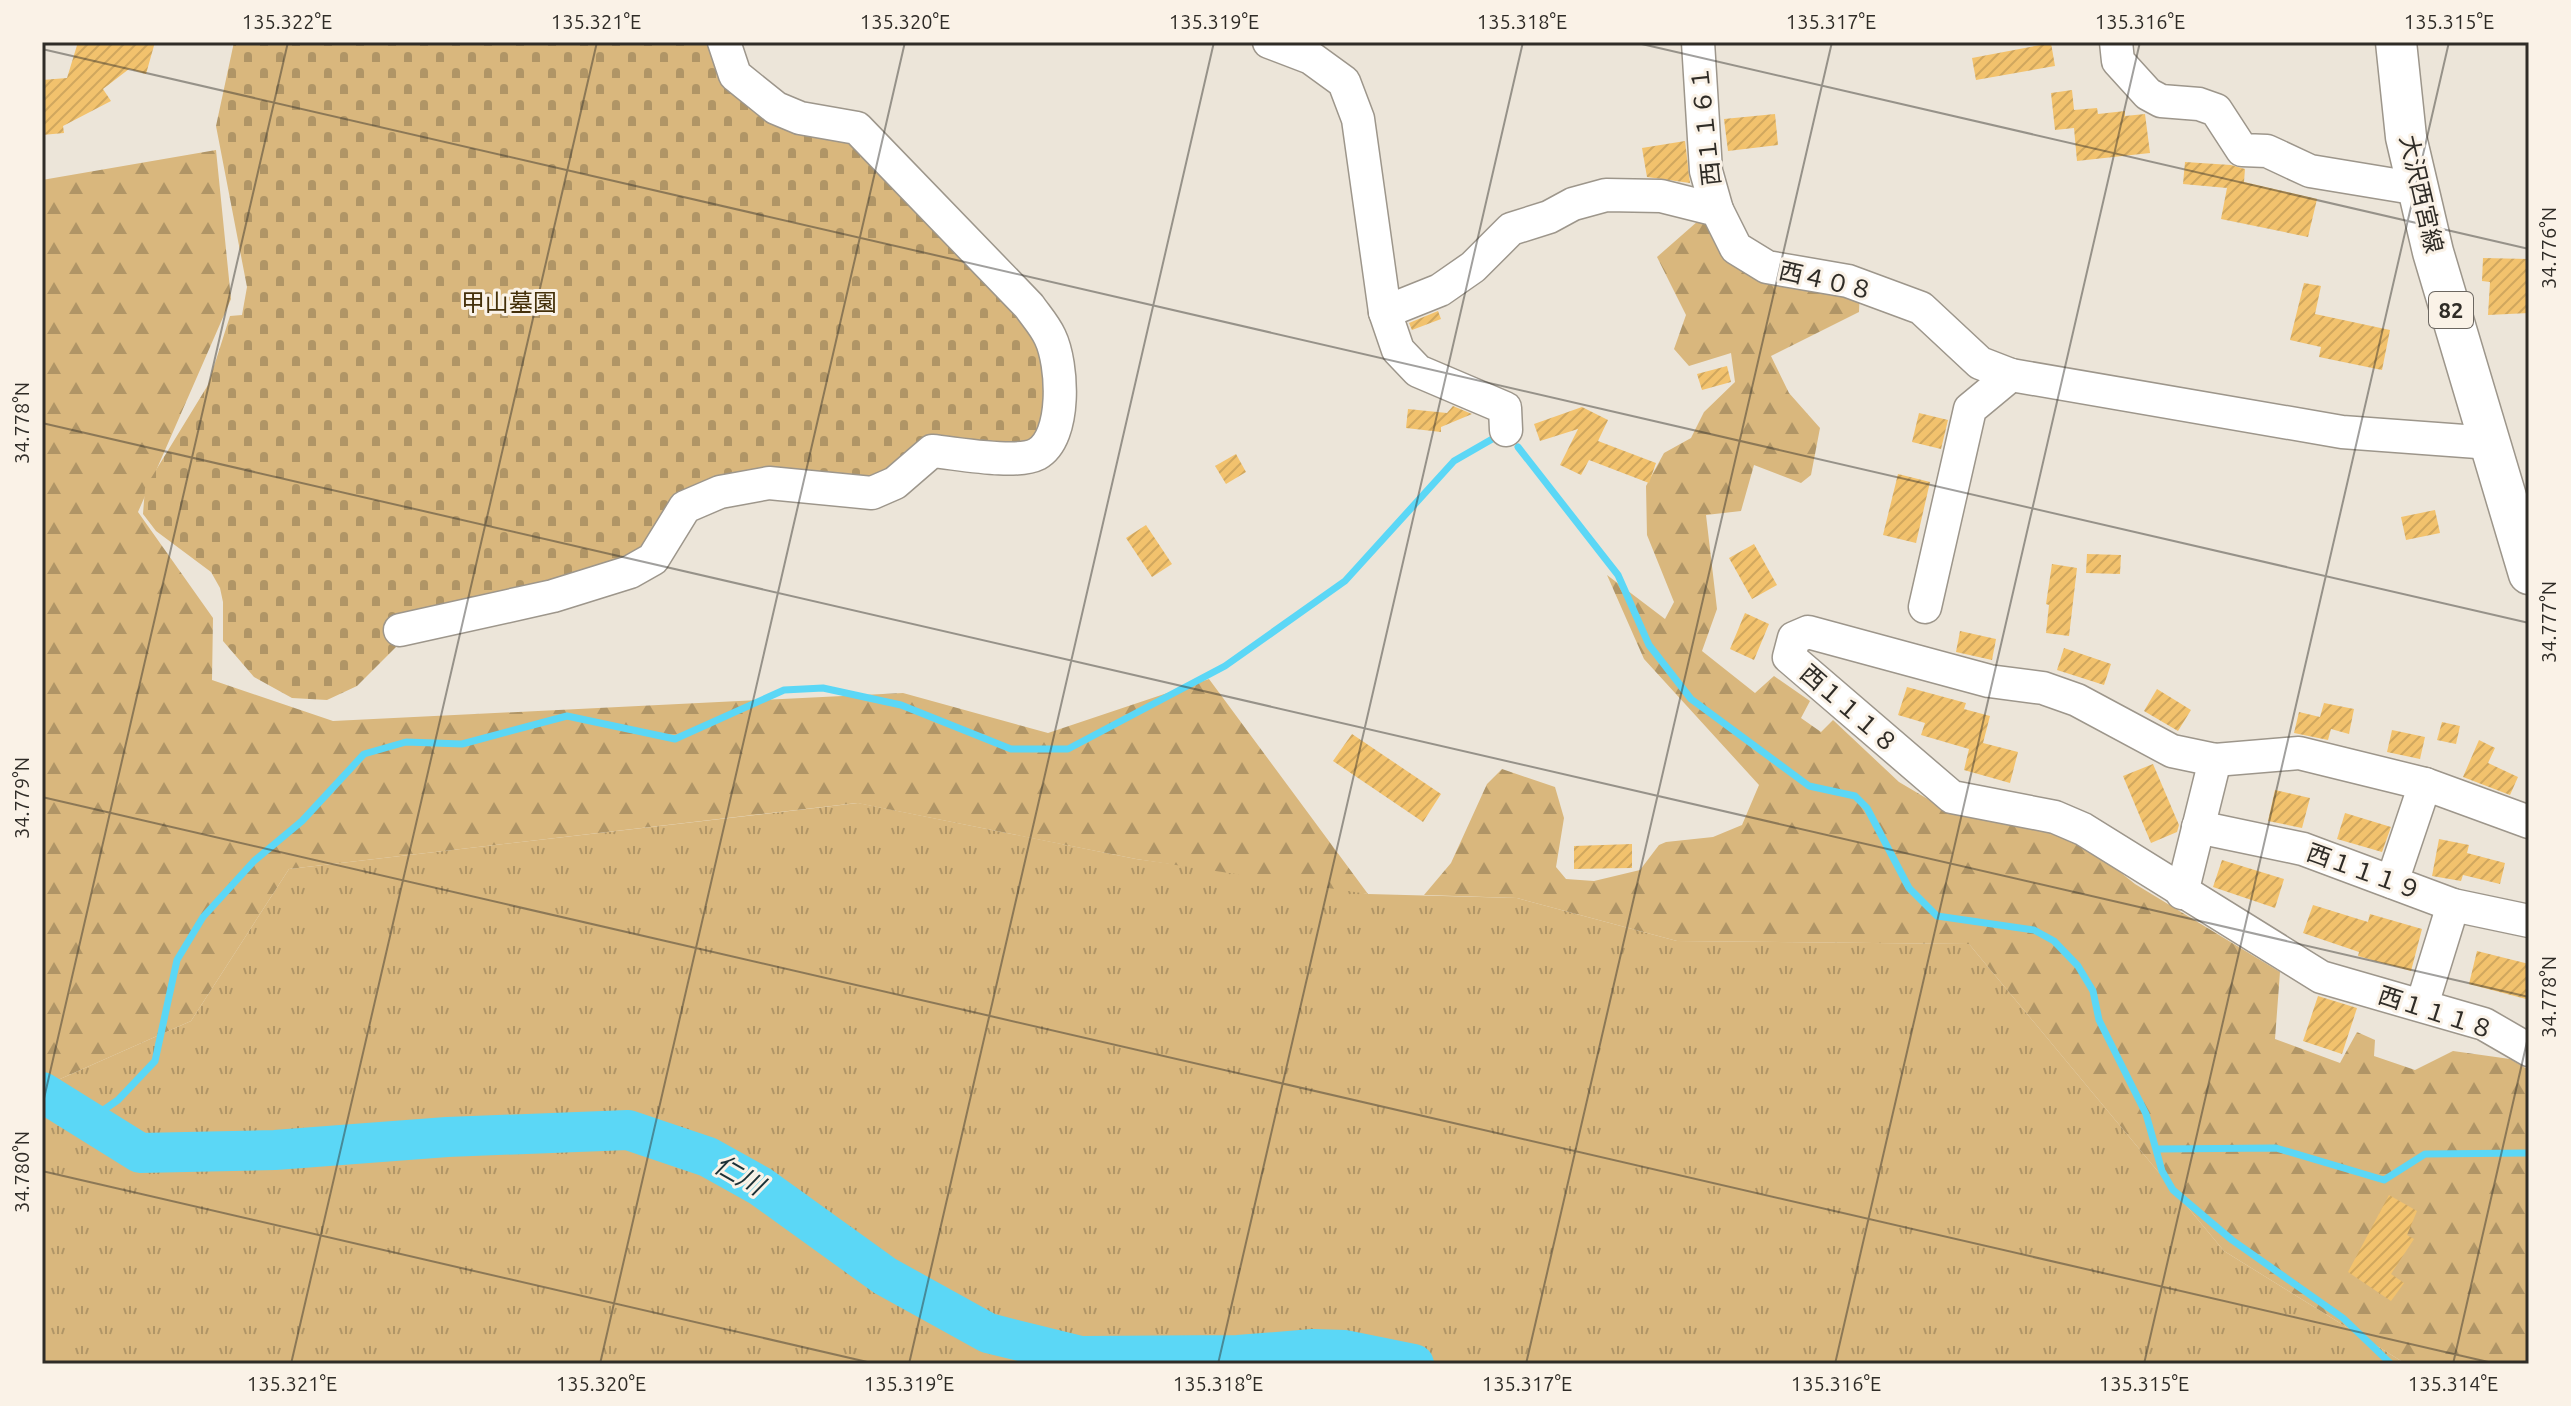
<svg xmlns="http://www.w3.org/2000/svg" width="2571" height="1406" viewBox="0 0 2571 1406" font-family="Ubuntu,'Noto Sans JP',sans-serif">
<defs>
<pattern id="grass-tufts" width="24" height="20" patternUnits="userSpaceOnUse" patternTransform="scale(2)"><rect width="24" height="20" fill="#d9b77d"/><path d="M3 7l-1-3M5 7V3M7 7l1-3M15 17l-1-3M17 17v-4M19 17l1-3" fill="none" stroke="#b09566"/></pattern>
<pattern id="forest-firs" width="22" height="20" patternUnits="userSpaceOnUse" patternTransform="scale(2)"><rect width="22" height="20" fill="#d9b77d"/><path d="M5 1l3.5 6h-7zM16 11l3.5 6h-7z" fill="#b09566"/></pattern>
<pattern id="cemetery-stones" width="16" height="16" patternUnits="userSpaceOnUse" patternTransform="scale(2)"><rect width="16" height="16" fill="#d9b77d"/><path d="M2 7V4a2 2 0 0 1 4 0v3zM10 15v-3a2 2 0 0 1 4 0v3z" fill="#b09566"/></pattern>
<pattern id="building-hatch" width="6" height="6" patternUnits="userSpaceOnUse" patternTransform="scale(2)"><rect width="6" height="6" fill="#f2c26d"/><path d="M-1 1l2-2M0 6l6-6M5 7l2-2" fill="none" stroke="#d0a75e"/></pattern>
</defs>
<rect width="100%" height="100%" fill="#ece5d9"/>
<path fill="url(#grass-tufts)" d="M858,803L1136,859L1327,885L1368,894L1517,898L1677,941L1969,944L2224,1251L2406,1364H42V1087L191,1021L289,869Z"/>
<g fill="url(#forest-firs)">
<path d="M216,150L231,299L138,512L213,618L212,680L333,721L903,693L1048,733L1209,679L1368,894L1136,859L857,803L289,869L191,1021L42,1087V180Z"/>
<path d="M1706,214L1738,267L1860,287L1859,312L1771,356L1789,393L1820,428L1811,475L1801,483L1754,465L1741,511L1706,515L1717,609L1702,651L1755,693L1774,676L1810,701L1801,718L1821,732L1833,720L1899,782L1943,808L2052,830L2090,848L2135,884L2280,972L2275,1039L2340,1063L2357,1032L2375,1040L2374,1056L2415,1070L2453,1051L2510,1059L2529,1070V1364H2406L2224,1251L1969,944L1677,941L1517,898L1424,895L1451,863L1487,784L1502,769L1555,787L1564,818L1556,867L1566,879L1594,881L1640,870L1659,845L1666,842L1713,837L1742,825L1759,785L1644,659L1607,575L1665,619L1674,602L1647,535L1646,486L1664,453L1691,438L1704,412L1735,382L1731,353L1689,366L1674,349L1686,315L1657,257Z"/>
</g>
<path fill="url(#cemetery-stones)" d="M234,42H717L718,55L854,138L1023,309L1050,369L1042,437L890,477L717,484L645,554L403,640L357,686L327,700L292,698L254,677L223,641V602L220,588L211,572L156,531L143,514L145,488L208,385L230,316L242,315L247,287L216,126Z"/>
<g fill="none" stroke-linecap="round" stroke-linejoin="round">
<g stroke="#5bd7f6" stroke-width="7">
<path d="M1518,447L1618,575L1649,645L1691,699L1809,786L1855,796L1867,808L1909,888L1937,916L2034,930L2054,941L2078,966L2093,991L2099,1020L2146,1114L2162,1171L2173,1190L2232,1240L2343,1318L2391,1364"/>
<path d="M86,1122L118,1100L155,1061L177,960L203,917L254,861L302,821L364,754L406,742L462,744L567,716L675,739L784,690L823,688L901,705L1011,749H1068L1225,666L1345,581L1454,461L1494,438"/>
<path d="M2158,1149L2276,1148L2384,1180L2425,1154L2529,1153"/>
</g>
<path stroke="#5bd7f6" stroke-width="40" d="M42,1092L140,1153L275,1150L447,1137L628,1130L708,1157L760,1186L885,1276L988,1333L1080,1356L1238,1355L1313,1349L1345,1350L1414,1364"/>
</g>
<g fill="url(#building-hatch)">
<path d="M78,42H155L146,74L129,69L103,89L111,101L63,126L64,133L42,135V80L67,78Z"/>
<path d="M2051,43L2055,66L1976,80L1972,58Z"/>
<path d="M2072,90L2074,110L2097,108L2098,114L2125,111V116L2145,114L2150,153L2077,161L2074,128L2055,130L2051,93Z"/>
<path d="M1775,114L1778,145L1728,151L1724,119Z"/>
<path d="M1685,141L1690,183L1647,177L1642,148Z"/>
<path d="M2185,162L2231,165L2245,169L2244,182L2317,199L2308,237L2221,219L2227,188L2183,184Z"/>
<path d="M2483,258L2529,259V313L2488,315L2490,282L2482,281Z"/>
<path d="M2304,283L2321,286L2315,314L2390,330L2382,370L2319,357L2321,347L2290,340Z"/>
<path d="M1438,311L1441,319L1412,330L1409,323Z"/>
<path d="M1727,366L1731,382L1702,390L1697,374Z"/>
<path d="M1453,406L1472,414L1441,427V432L1406,428L1408,409L1447,413Z"/>
<path d="M1582,407L1608,420L1598,441L1656,463L1649,483L1589,460L1581,475L1560,465L1578,429L1540,441L1534,424Z"/>
<path d="M1919,413L1948,420L1941,449L1912,442Z"/>
<path d="M1236,454L1246,472L1226,484L1215,466Z"/>
<path d="M1898,474L1930,482L1916,543L1883,535Z"/>
<path d="M2435,510L2440,533L2406,540L2401,517Z"/>
<path d="M1146,525L1172,564L1152,577L1126,538Z"/>
<path d="M1754,544L1777,585L1752,599L1729,558Z"/>
<path d="M2087,554L2121,555L2120,574L2086,573Z"/>
<path d="M2052,564L2077,568L2069,636L2046,633L2049,605L2046,604Z"/>
<path d="M1745,613L1769,624L1754,660L1730,649Z"/>
<path d="M1960,631L1996,639L1992,660L1956,652Z"/>
<path d="M2064,648L2111,664L2104,685L2057,670Z"/>
<path d="M1907,687L1966,703L1964,709L1990,716L1983,743L2018,752L2010,783L1964,770L1969,749L1921,735L1925,723L1898,715Z"/>
<path d="M2157,689L2191,710L2178,731L2144,711Z"/>
<path d="M2324,703L2354,709L2349,734L2331,729L2328,740L2294,733L2299,712L2320,717Z"/>
<path d="M2442,722L2460,726L2456,744L2437,740Z"/>
<path d="M2392,730L2425,737L2420,759L2387,752Z"/>
<path d="M1352,734L1441,794L1423,822L1333,761Z"/>
<path d="M2479,740L2495,748L2488,763L2518,777L2510,795L2463,777Z"/>
<path d="M2153,764L2179,825L2177,832L2151,843L2123,776Z"/>
<path d="M2275,790L2310,798L2302,828L2268,821Z"/>
<path d="M2345,813L2391,827L2382,852L2337,839Z"/>
<path d="M2439,839L2469,845L2467,853L2505,863L2500,884L2463,875L2461,881L2432,876Z"/>
<path d="M1632,844V868L1574,869V846Z"/>
<path d="M2222,860L2284,879L2275,908L2213,887Z"/>
<path d="M2313,905L2368,922L2370,914L2422,929L2411,971L2358,956L2359,952L2303,933Z"/>
<path d="M2477,951L2529,964L2526,999L2469,984Z"/>
<path d="M2318,996L2357,1008L2342,1054L2303,1041Z"/>
<path d="M2389,1195L2417,1211L2407,1235L2414,1239L2391,1274L2404,1283L2391,1301L2348,1272Z"/>
</g>
<g fill="none" stroke-linecap="round" stroke-linejoin="round">
<defs>
<g id="minor">
<path d="M1269,42L1311,58L1344,82L1358,119L1385,312L1398,350L1418,371L1505,408L1506,430"/>
<path d="M1698,42L1706,171L1717,210"/>
<path d="M2116,42L2118,61L2148,94L2161,101L2199,104L2216,110L2242,150L2267,151L2310,171L2419,189"/>
<path d="M1385,312L1440,290L1473,267L1511,229L1549,217L1573,204L1606,195L1661,196L1717,210L1736,248L1767,267L1848,281L1921,308L1980,363L2011,375L2342,432L2491,443"/>
<path d="M1925,607L1970,409L2011,375"/>
<path d="M400,630L553,596L630,572L653,559L685,507L720,492L769,483L872,493L895,483L932,451C956,453 1016,465 1037,454C1067,437 1063,364 1050,337C1045,326 1036,316 1029,306L857,128L800,118L776,108L735,75L724,42"/>
<path d="M2529,822L2425,784L2299,753L2215,760L2172,751L2077,700L2043,688L1989,681L1808,632L1794,638L1789,657L1952,797L2055,817L2083,829L2321,977L2484,1024L2529,1050"/>
<path d="M2198,827L2303,849L2453,905L2529,921"/>
<path d="M2392,882L2425,784"/>
<path d="M2182,893L2215,760"/>
<path d="M2422,1005L2453,905"/>
</g>
<path id="major" d="M2396,42L2406,137L2433,252L2529,574"/>
</defs>
<use href="#minor" stroke="#9d968b" stroke-width="35"/>
<use href="#major" stroke="#9d968b" stroke-width="43"/>
<use href="#minor" stroke="#fff" stroke-width="32"/>
<use href="#major" stroke="#fff" stroke-width="40"/>
</g>
<path fill="none" stroke="#2f2c27" stroke-width="2" stroke-opacity="0.45" d="M1633,42L2529,249M42,49L2529,623M42,423L2529,997M42,797L2497,1364M42,1107L288,42M42,1171L876,1364M291,1364L597,42M600,1364L905,42M909,1364L1214,42M1218,1364L1523,42M1526,1364L1832,42M1835,1364L2140,42M2144,1364L2449,42M2453,1364L2529,1033"/>
<g text-anchor="middle" stroke-width="6" stroke-linejoin="round" paint-order="stroke">
<rect fill="#faf2e7" stroke="#6c6761" stroke-width="2" x="2429" y="292" width="44" height="36" rx="6"/>
<g font-size="22" font-weight="bold" fill="#2f2c27">
<text x="2451" y="318">82</text>
</g>
<g font-size="24" fill="#2f2c27" stroke="#faf2e7">
<text transform="translate(1706 126) rotate(-96)" y="8">西１１６１</text>
<text transform="translate(2421 194) rotate(77)" y="8">大沢西宮線</text>
<text transform="translate(1826 281) rotate(13)" y="8">西４０８</text>
<text transform="translate(1849 709) rotate(41)" y="8">西１１１８</text>
<text transform="translate(2364 872) rotate(20)" y="8">西１１１９</text>
<text transform="translate(2436 1013) rotate(18)" y="8">西１１１８</text>
</g>
<g font-size="24" fill="#44300a" stroke="#faf2e7">
<text x="509" y="311">甲山墓園</text>
</g>
<g font-size="26" font-style="italic" fill="#1b3137" stroke="#faf2e7">
<text transform="translate(739 1175) rotate(30)" y="9">仁川</text>
</g>
</g>
<rect width="2571" height="1406" fill="none" stroke="#faf2e7" stroke-width="88"/>
<rect x="44" y="44" width="2483" height="1318" fill="none" stroke="#2f2c27" stroke-width="3"/>
<g font-size="20" text-anchor="middle" fill="#2f2c27">
<text x="287" y="29">135.322°E</text>
<text x="596" y="29">135.321°E</text>
<text x="905" y="29">135.320°E</text>
<text x="1214" y="29">135.319°E</text>
<text x="1522" y="29">135.318°E</text>
<text x="1831" y="29">135.317°E</text>
<text x="2140" y="29">135.316°E</text>
<text x="2449" y="29">135.315°E</text>
<text transform="translate(2549 248) rotate(-90)" y="7">34.776°N</text>
<text transform="translate(22 423) rotate(-90)" y="7">34.778°N</text>
<text transform="translate(2549 622) rotate(-90)" y="7">34.777°N</text>
<text transform="translate(22 798) rotate(-90)" y="7">34.779°N</text>
<text transform="translate(2549 997) rotate(-90)" y="7">34.778°N</text>
<text transform="translate(22 1172) rotate(-90)" y="7">34.780°N</text>
<text x="292" y="1391">135.321°E</text>
<text x="601" y="1391">135.320°E</text>
<text x="909" y="1391">135.319°E</text>
<text x="1218" y="1391">135.318°E</text>
<text x="1527" y="1391">135.317°E</text>
<text x="1836" y="1391">135.316°E</text>
<text x="2144" y="1391">135.315°E</text>
<text x="2453" y="1391">135.314°E</text>
</g>
</svg>
